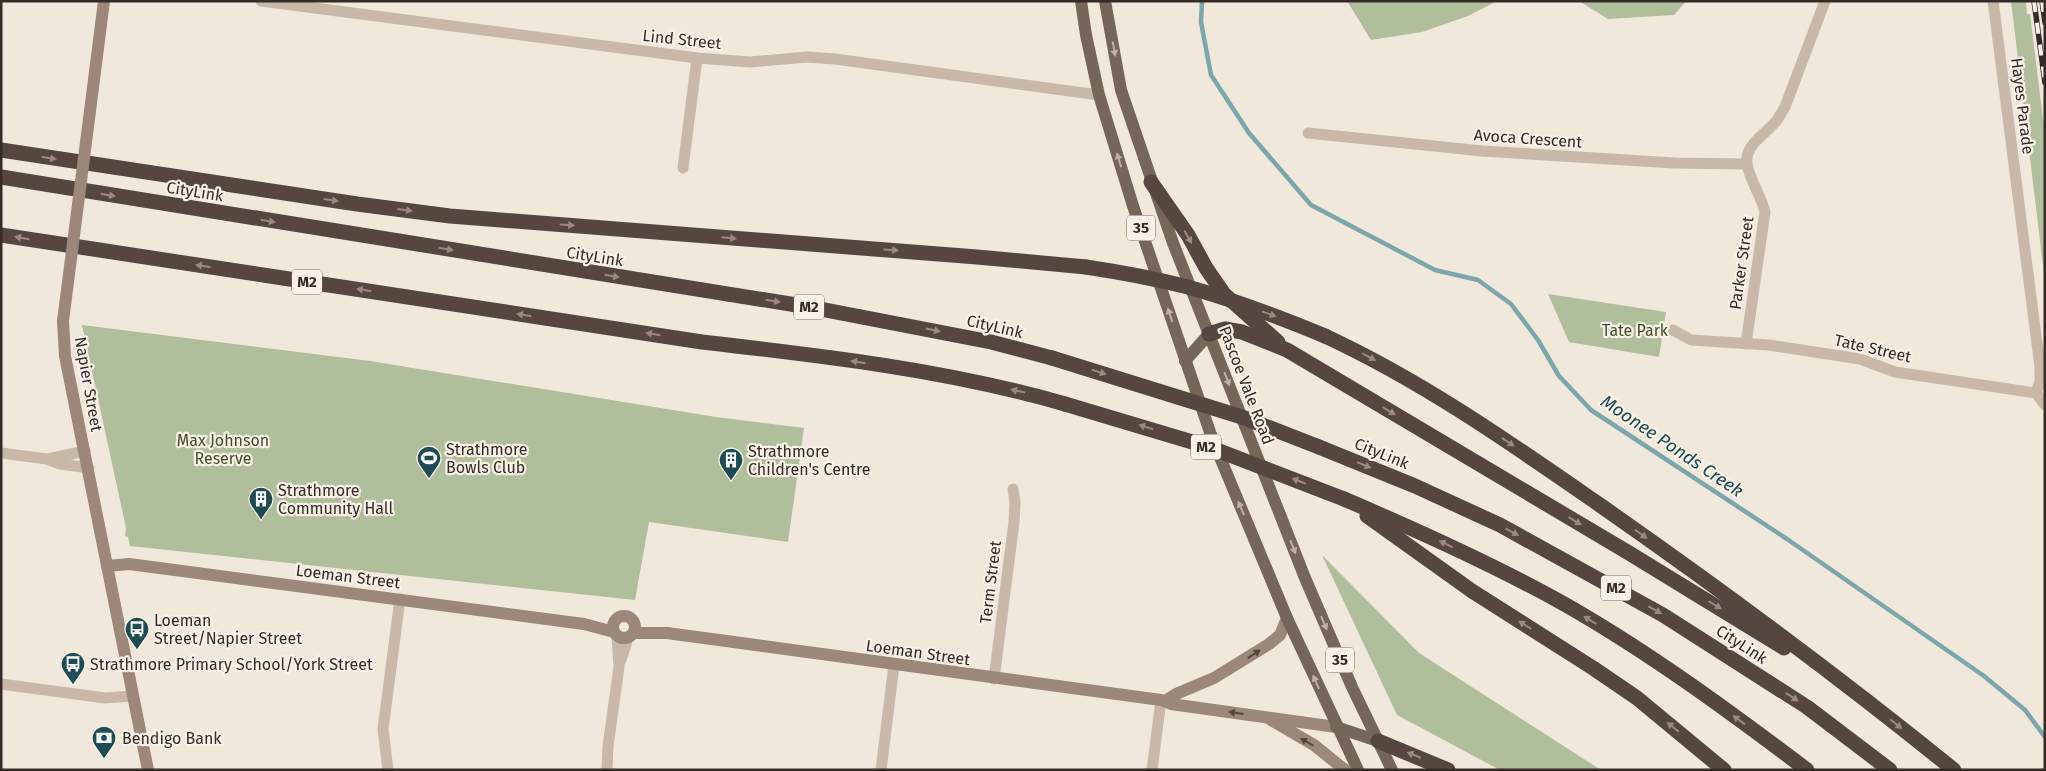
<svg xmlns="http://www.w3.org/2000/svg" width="2046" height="771" viewBox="0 0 2046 771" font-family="'Fira Sans',sans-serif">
<rect width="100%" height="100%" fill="#f0e8db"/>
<g fill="#b0be9c">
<path d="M1347,1H1497L1468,16L1422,32L1371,40Z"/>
<path d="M1579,1H1686L1674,15L1608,19Z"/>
<path d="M2011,1H2026L2027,14H2030L2045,135V282Z"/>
<path d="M1548,294L1666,312L1659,357L1569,342Z"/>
<path d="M82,325L370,361L716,417L804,428L788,542L649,522L635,600L130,546L128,537L125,536L126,528Z"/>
<path d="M1322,555L1419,653L1601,770H1500L1397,715Z"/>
</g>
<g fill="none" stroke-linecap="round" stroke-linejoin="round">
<path stroke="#7ba6ac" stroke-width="4.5" d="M1202,1L1201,22L1211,75L1249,133L1311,205L1435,270L1478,280L1511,304L1538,340L1559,376L1591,410L1787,539L1984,676L2025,710L2045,737"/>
<g stroke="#c7b8a7" stroke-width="11">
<path d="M261,1L697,58L750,62L807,57L835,59L1099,95"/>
<path d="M1993,1L2040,367V381L2036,393"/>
<path d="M1308,133L1482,151L1674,163L1747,164"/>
<path d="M683,168L697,58"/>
<path d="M1673,330L1691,340L1769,345L1860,359L1895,372L2036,393"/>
<path d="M1746,344L1765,212C1761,195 1750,181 1747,164C1744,144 1767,134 1777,120C1780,116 1782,111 1785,107L1825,1"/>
<path d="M2036,393L2045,405"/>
<path d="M1,453L47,459L60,464L89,468"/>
<path d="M48,459L85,451"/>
<path d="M621,660L628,638"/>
<path d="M994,679L1014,522L1015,502L1013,489"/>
<path d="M1,684L105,698L132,696"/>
<path d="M388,770L383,729L400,599"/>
<path d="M607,770L608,746L619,667L617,637"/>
<path d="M881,770L894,665"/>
<path d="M1152,770L1161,700"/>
</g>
<g stroke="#9b8879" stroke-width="12">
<path d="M90,111L104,1"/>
<path d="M63,321L65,356L148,770"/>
<path d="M107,566L129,564L584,624L614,632"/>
<circle cx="624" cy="627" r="11"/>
<path d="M634,633H667L1161,700L1171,704L1336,727"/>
<path d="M1165,701L1176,694L1214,678L1269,644L1280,635L1287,618"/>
<path d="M1271,720L1314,745L1345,770"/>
</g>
<g stroke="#766559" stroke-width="12">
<path d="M1081,1L1086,35L1099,95L1133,206L1212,438L1287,618L1358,770"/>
<path d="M1105,1L1121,90L1173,243L1305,578L1352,687L1392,770"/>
<path d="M1185,361L1209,334"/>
<path d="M1336,727L1378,741"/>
</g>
<g stroke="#55473f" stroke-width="15">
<path d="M1,150L357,204L450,216L977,257L1086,267"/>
<path d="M1,177L815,308L991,342L1052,358"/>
<path d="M1151,182L1188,235L1206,268L1224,294L1278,342"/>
<path d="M1,235L702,342C824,356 947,370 1065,404"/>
<path d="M1209,334L1225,329L1242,332L1287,350L1629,553L1784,648"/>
<path d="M1325,336C1422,381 1509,442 1597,503C1719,588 1838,676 1954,770"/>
<path d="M1319,447L1415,486L1500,525L1663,615L1807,707L1890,770"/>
<path d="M1344,499C1419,531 1495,565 1566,605C1650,653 1729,711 1807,770"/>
<path d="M1367,516L1472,591L1593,668L1637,698L1724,770"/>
<path d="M1378,741L1448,770"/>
</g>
<defs>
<g id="rail">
<path d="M2034,1L2045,83"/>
<path d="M2042,1L2045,23"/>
</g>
</defs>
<use href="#rail" stroke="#342c27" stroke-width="5.5"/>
<use href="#rail" stroke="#f8f1e7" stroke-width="4" stroke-dasharray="11" stroke-linecap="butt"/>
<path stroke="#9b8879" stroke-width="12" d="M63,321L90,111"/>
<g stroke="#55473f" stroke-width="15">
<path d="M1086,267C1119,272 1152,278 1184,286C1232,299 1279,317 1325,336"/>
<path d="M1052,358L1242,417L1319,447"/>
<path d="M1065,404L1209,447L1344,499"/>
</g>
</g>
<defs><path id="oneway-solid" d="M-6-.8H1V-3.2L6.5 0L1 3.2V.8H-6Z" transform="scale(1.25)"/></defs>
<g fill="#beb2a7">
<use href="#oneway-solid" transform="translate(1114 49) rotate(80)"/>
<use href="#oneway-solid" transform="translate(1119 160) rotate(-107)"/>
<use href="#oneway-solid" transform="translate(1170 315) rotate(-108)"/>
<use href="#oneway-solid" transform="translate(1227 379) rotate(69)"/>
<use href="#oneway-solid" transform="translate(1241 508) rotate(-113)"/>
<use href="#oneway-solid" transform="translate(1293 547) rotate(69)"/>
<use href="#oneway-solid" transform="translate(1324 623) rotate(67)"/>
<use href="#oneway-solid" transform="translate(1316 682) rotate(-114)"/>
</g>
<g fill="#968b82">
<use href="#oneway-solid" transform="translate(49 158) rotate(9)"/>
<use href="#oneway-solid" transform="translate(108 195) rotate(9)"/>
<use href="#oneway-solid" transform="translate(331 200) rotate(8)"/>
<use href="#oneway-solid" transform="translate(405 210) rotate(7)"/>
<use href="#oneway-solid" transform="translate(268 221) rotate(9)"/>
<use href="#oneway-solid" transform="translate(567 225) rotate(4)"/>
<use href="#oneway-solid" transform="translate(1188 237) rotate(60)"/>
<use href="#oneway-solid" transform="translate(22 238) rotate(-170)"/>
<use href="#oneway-solid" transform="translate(729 238) rotate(5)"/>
<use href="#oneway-solid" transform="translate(446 249) rotate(9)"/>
<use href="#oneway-solid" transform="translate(891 250) rotate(4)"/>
<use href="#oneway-solid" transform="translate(203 266) rotate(-171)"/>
<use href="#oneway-solid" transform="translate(612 276) rotate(9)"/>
<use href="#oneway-solid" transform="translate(364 290) rotate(-171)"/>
<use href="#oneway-solid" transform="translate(773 301) rotate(9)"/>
<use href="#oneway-solid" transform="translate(1269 314) rotate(20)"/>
<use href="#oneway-solid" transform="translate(524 315) rotate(-171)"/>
<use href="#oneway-solid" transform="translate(933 330) rotate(12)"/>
<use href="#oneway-solid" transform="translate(653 334) rotate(-171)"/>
<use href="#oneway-solid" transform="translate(1369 357) rotate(28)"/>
<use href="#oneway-solid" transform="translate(858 362) rotate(-171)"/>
<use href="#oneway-solid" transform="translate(1099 372) rotate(17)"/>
<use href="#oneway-solid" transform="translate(1018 391) rotate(-168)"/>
<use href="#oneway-solid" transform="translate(1389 411) rotate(31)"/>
<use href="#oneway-solid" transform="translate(1146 427) rotate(-162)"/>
<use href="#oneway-solid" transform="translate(1508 442) rotate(34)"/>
<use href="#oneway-solid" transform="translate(1364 465) rotate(22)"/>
<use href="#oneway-solid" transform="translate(1299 481) rotate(-158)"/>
<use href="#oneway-solid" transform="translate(1575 521) rotate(31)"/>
<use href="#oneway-solid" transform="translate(1512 532) rotate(28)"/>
<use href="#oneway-solid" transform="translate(1641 534) rotate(35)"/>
<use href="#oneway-solid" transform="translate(1446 544) rotate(-154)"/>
<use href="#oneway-solid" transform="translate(1715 605) rotate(31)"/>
<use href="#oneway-solid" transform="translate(1655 610) rotate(29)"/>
<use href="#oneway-solid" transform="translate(1590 620) rotate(-148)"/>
<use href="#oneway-solid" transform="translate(1525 625) rotate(-148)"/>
<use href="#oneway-solid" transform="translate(1792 697) rotate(33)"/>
<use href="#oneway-solid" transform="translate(1739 720) rotate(-144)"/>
<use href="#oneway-solid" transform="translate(1896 724) rotate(38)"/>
<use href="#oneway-solid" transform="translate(1673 727) rotate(-141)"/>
<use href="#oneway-solid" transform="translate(1414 755) rotate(-158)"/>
</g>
<g fill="#534840">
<use href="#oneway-solid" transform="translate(1254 654) rotate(-33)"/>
<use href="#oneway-solid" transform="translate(1236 713) rotate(-172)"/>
<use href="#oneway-solid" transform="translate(1307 742) rotate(-150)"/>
</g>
<defs>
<symbol id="stadium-pin" viewBox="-11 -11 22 30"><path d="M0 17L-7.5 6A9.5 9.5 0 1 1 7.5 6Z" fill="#1f4c54" stroke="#f8f1e7"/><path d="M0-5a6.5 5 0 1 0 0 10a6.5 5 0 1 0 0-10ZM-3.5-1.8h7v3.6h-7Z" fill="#fff"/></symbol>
<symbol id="building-pin" viewBox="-11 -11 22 30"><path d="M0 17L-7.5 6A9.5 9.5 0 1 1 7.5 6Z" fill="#1f4c54" stroke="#f8f1e7"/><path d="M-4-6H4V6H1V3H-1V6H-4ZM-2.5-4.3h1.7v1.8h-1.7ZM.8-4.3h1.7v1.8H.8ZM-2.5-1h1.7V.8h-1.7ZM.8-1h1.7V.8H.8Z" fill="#fff"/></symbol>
<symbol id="bus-pin" viewBox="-11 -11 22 30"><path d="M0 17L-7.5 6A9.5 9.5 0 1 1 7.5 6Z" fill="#1f4c54" stroke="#f8f1e7"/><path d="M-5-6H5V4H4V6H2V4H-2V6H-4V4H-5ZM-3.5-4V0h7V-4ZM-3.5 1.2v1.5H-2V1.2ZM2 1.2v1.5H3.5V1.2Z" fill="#fff"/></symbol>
<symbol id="bank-pin" viewBox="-11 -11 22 30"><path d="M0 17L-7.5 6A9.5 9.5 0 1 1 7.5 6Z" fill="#1f4c54" stroke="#f8f1e7"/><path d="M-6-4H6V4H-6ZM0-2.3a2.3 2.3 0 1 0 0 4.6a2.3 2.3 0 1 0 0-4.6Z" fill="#fff"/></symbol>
</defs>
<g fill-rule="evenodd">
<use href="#stadium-pin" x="415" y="444" width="28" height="38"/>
<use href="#building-pin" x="717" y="446" width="28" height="38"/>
<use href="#building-pin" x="247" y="485" width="28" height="38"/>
<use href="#bus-pin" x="123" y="615" width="28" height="38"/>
<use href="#bus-pin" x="59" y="650" width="28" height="38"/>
<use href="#bank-pin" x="90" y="724" width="28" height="38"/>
</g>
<g text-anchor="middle" stroke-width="4.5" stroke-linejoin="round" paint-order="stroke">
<g fill="#f8f1e7" stroke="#6f6761" stroke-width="1">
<rect x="1127" y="215.5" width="28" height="25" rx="4"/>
<rect x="292" y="269.5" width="30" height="25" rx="4"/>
<rect x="794" y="294.5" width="30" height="25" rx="4"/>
<rect x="1191" y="434.5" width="30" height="25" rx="4"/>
<rect x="1601" y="575.5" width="30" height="25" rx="4"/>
<rect x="1326" y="647.5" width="28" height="25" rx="4"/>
</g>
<g font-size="15" font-weight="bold" fill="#342c27">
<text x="1141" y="233">35</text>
<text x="307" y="287">M2</text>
<text x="809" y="312">M2</text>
<text x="1206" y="452">M2</text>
<text x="1616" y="593">M2</text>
<text x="1340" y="665">35</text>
</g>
<g font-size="16" fill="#342c27" stroke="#f8f1e7">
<text transform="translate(682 39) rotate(6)" y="6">Lind Street</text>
<text transform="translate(2023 106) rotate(83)" y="6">Hayes Parade</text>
<text transform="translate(1528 138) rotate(4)" y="6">Avoca Crescent</text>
<text transform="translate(195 191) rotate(9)" y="6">CityLink</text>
<text transform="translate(595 256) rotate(9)" y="6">CityLink</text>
<text transform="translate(1741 263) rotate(-82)" y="6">Parker Street</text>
<text transform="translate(995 326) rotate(13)" y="6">CityLink</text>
<text transform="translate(1873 348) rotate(13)" y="6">Tate Street</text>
<text transform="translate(89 384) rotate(80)" y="6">Napier Street</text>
<text transform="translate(1247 385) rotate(69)" y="6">Pascoe Vale Road</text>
<text transform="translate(1382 453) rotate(22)" y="6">CityLink</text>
<text transform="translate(348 576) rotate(7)" y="6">Loeman Street</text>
<text transform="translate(990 582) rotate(-83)" y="6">Term Street</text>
<text transform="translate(1742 644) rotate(33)" y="6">CityLink</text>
<text transform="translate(918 652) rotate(8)" y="6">Loeman Street</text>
</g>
<g font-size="16" fill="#41512d" stroke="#f8f1e7">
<text x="1635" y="336">Tate Park</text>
<text x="223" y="446">Max Johnson<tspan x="223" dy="18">Reserve</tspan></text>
</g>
<g font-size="16" fill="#342c27" stroke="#f8f1e7" text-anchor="start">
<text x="446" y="455">Strathmore<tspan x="446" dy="18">Bowls Club</tspan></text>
<text x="748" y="457">Strathmore<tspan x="748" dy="18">Children's Centre</tspan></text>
<text x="278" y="496">Strathmore<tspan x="278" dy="18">Community Hall</tspan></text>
<text x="154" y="626">Loeman<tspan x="154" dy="18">Street/Napier Street</tspan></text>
<text x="90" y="670">Strathmore Primary School/York Street</text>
<text x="122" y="744">Bendigo Bank</text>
</g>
<g font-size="18" font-style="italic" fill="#1f4c54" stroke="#f8f1e7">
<text transform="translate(1672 446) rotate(34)" y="6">Moonee Ponds Creek</text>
</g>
</g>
<rect width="2046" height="771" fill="none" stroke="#342c27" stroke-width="5"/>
</svg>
